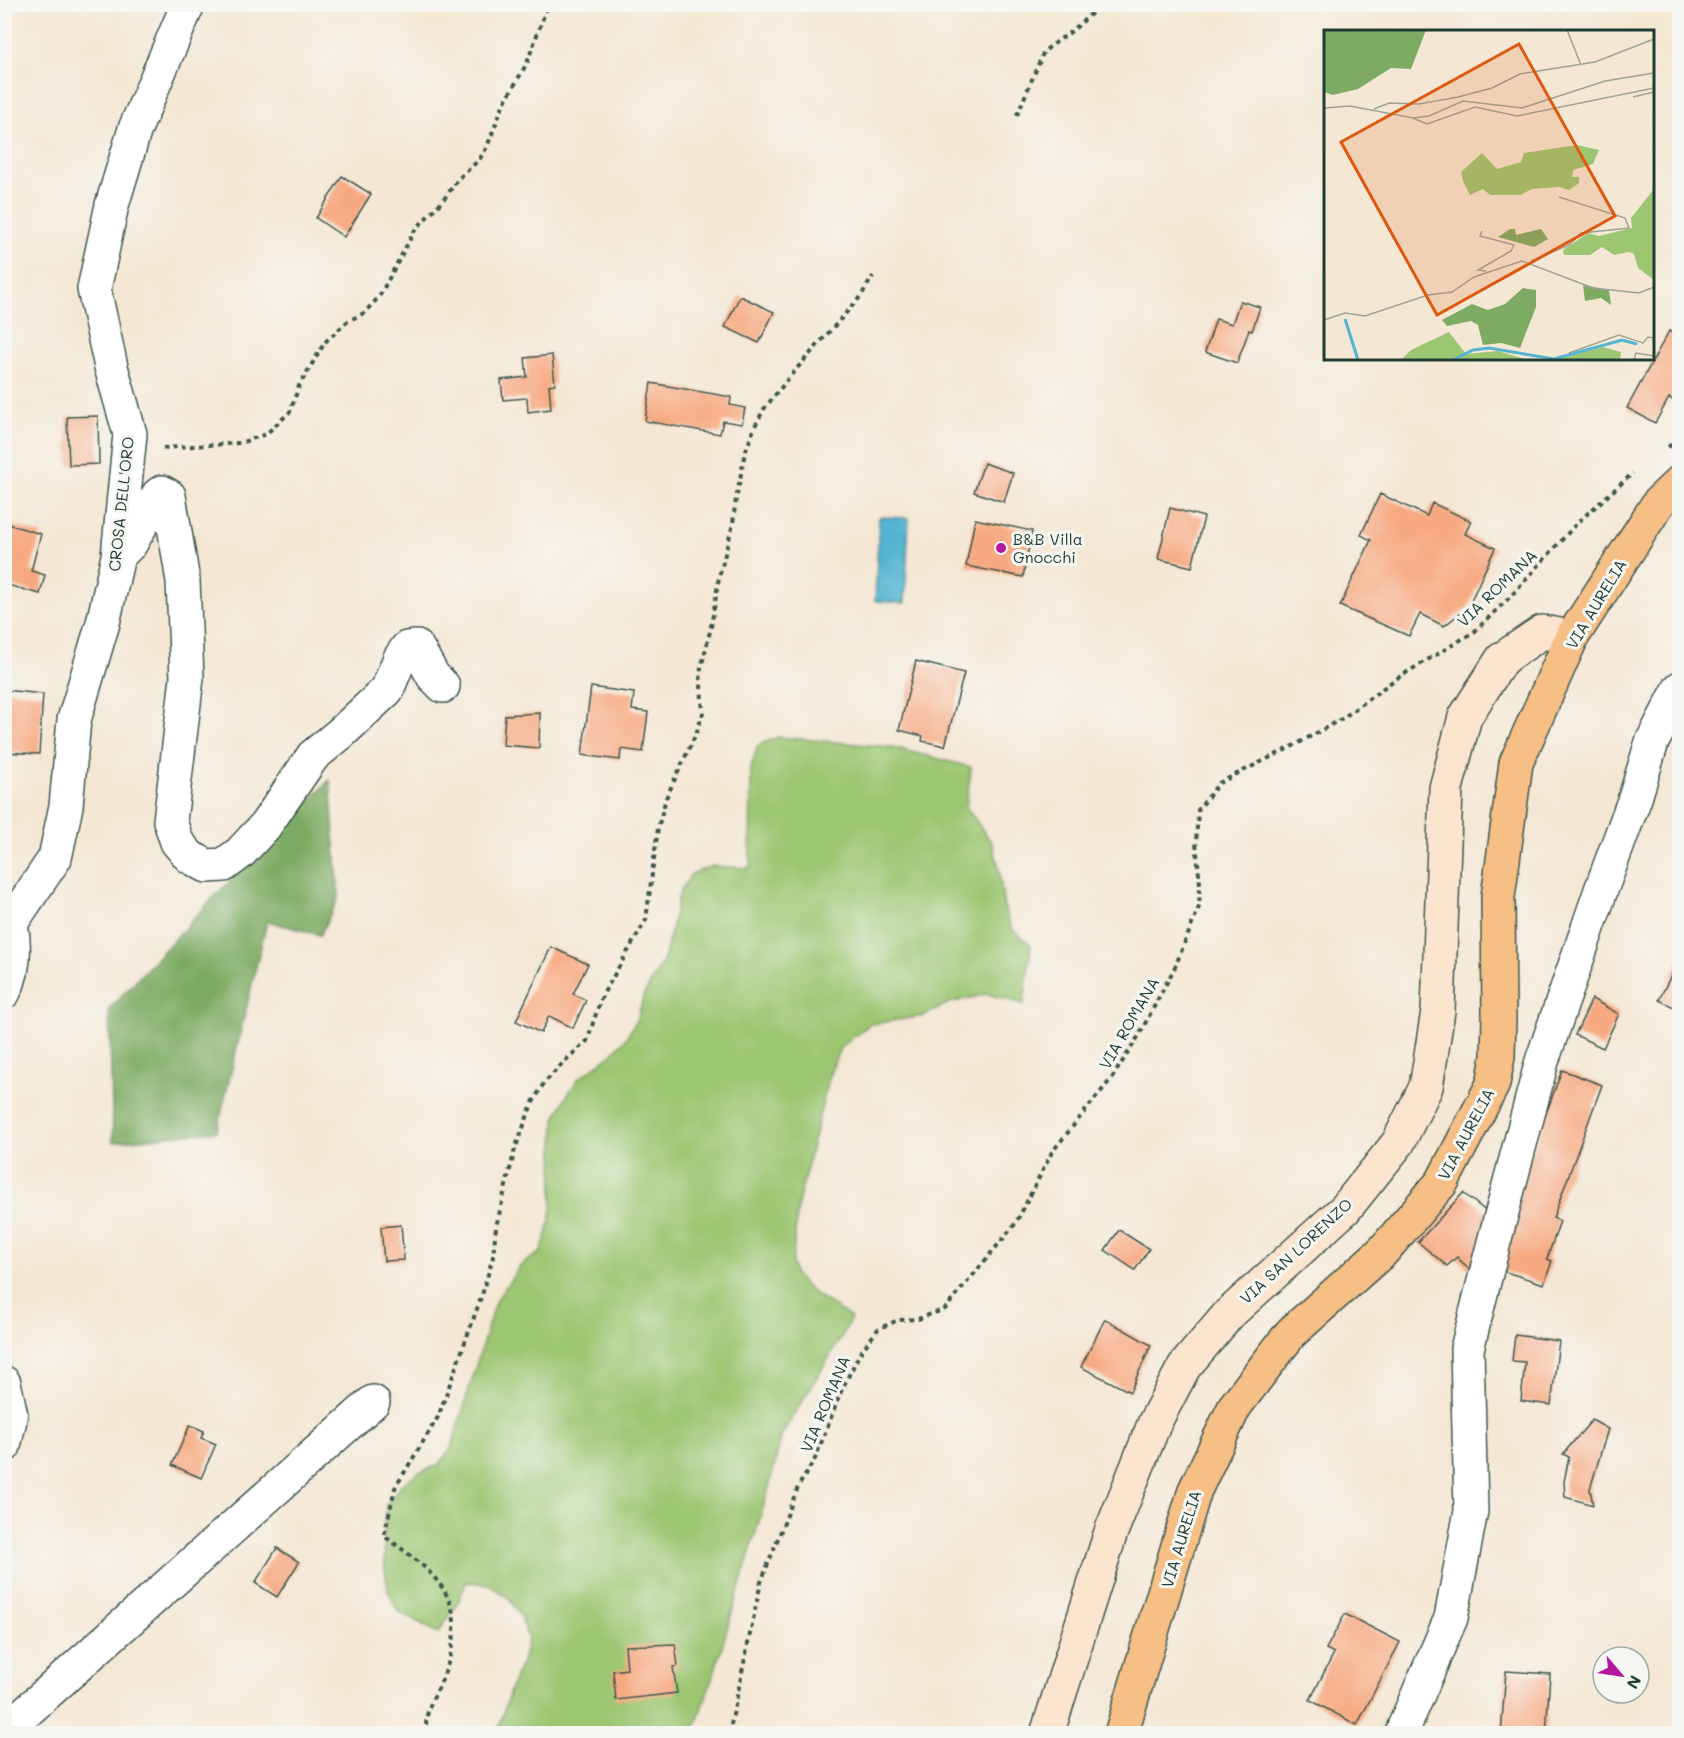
<svg xmlns="http://www.w3.org/2000/svg" width="1684" height="1738" viewBox="0 0 1684 1738" font-family="Mali,sans-serif">
<rect width="100%" height="100%" fill="#f6f6f2"/>
<filter id="ink" filterUnits="userSpaceOnUse"><feTurbulence type="fractalNoise" baseFrequency=".0167" numOctaves="2"/><feDisplacementMap in="SourceGraphic" scale="12" xChannelSelector="R" yChannelSelector="G"/><feConvolveMatrix kernelMatrix="1 2 1 2 8 2 1 2 1" color-interpolation-filters="sRGB"/></filter>
<filter id="wash" filterUnits="userSpaceOnUse"><feTurbulence type="fractalNoise" baseFrequency=".008" numOctaves="4" result="noise"/><feDisplacementMap in="SourceGraphic" scale="24" xChannelSelector="R" yChannelSelector="G"/><feGaussianBlur stdDeviation="1.35" result="paint"/><feColorMatrix in="noise" values="0 0 0 0 0 0 0 0 0 0 0 0 0 0 0 0 0 1.4 0 .05"/><feComposite in="paint" operator="in"/></filter>
<g filter="url(#wash)">
<rect width="100%" height="100%" fill="#f4e7d4"/>
<path fill="#9dc672" stroke="#5e8253" stroke-width="1.5" d="M779,737L892,747L971,767L966,807L992,843L998,863L1004,907L1012,929L1031,945L1024,1004L987,994L949,1003L924,1016L870,1024L840,1048L829,1076L798,1204L792,1263L794,1273L808,1289L851,1318L845,1331L782,1434L768,1491L714,1673L693,1733H497L513,1681L522,1662L528,1639L521,1617L509,1598L488,1584L466,1582L457,1605L438,1633L398,1611L388,1591L385,1569L384,1526L386,1505L400,1486L418,1473L439,1465L452,1447L495,1302L521,1265L541,1252L548,1231L552,1209L555,1119L565,1099L578,1079L612,1054L627,1037L638,1017L643,997L665,957L679,894L691,874L712,866L750,868L751,767L758,745Z"/>
<path fill="#7eab64" stroke="#4e744c" stroke-width="1.5" d="M330,780L339,897L320,935L267,921L217,1131L113,1142L109,1009L214,897Z"/>
<path fill="#53b5d2" stroke="#397983" stroke-width="1.5" d="M879,517L909,518L905,603L875,601Z"/>
<g id="blocks">
<g fill="#f7aa82">
<path d="M342,176L371,194L344,237L316,218Z"/>
<path d="M740,296L774,312L759,343L725,327Z"/>
<path d="M1240,301L1260,307L1252,331L1249,330L1237,363L1205,352L1216,319L1232,324Z"/>
<path d="M1669,331L1680,337V397L1677,402L1669,398L1655,423L1627,408Z"/>
<path d="M552,355L555,384L549,385L551,409L528,412L527,398L503,400L501,380L527,377L525,358Z"/>
<path d="M651,383L731,397L730,405L745,408L742,424L723,421L720,434L645,421Z"/>
<path d="M98,416L99,464L69,465L67,417Z"/>
<path d="M984,463L1013,473L1004,502L974,492Z"/>
<path d="M1380,494L1427,516L1432,503L1471,521L1465,534L1495,548L1468,607L1444,626L1420,614L1409,636L1340,606L1371,540L1361,535Z"/>
<path d="M1170,508L1204,517L1192,567L1158,559Z"/>
<path d="M975,519L1032,531L1023,577L966,566Z"/>
<path d="M4,523L41,534L31,571L45,575L40,594L4,584Z"/>
<path d="M916,661L964,673L945,746L922,741L923,736L899,730Z"/>
<path d="M591,687L634,693L632,710L648,712L643,752L621,749L620,760L582,755Z"/>
<path d="M4,690L43,694L39,754L4,752Z"/>
<path d="M540,713L539,748L503,745L505,715Z"/>
<path d="M551,947L588,964L573,994L586,1000L573,1028L549,1016L541,1033L516,1021Z"/>
<path d="M1680,957V1010L1659,1000Z"/>
<path d="M1592,999L1619,1014L1603,1048L1575,1035Z"/>
<path d="M1562,1070L1602,1085L1553,1218L1560,1221L1547,1259L1552,1261L1544,1284L1493,1268L1513,1204Z"/>
<path d="M1463,1193L1492,1216L1473,1273L1457,1257L1447,1266L1418,1242Z"/>
<path d="M401,1225L404,1260L384,1261L381,1227Z"/>
<path d="M1119,1230L1149,1249L1135,1270L1105,1250Z"/>
<path d="M1105,1319L1151,1345L1130,1392L1081,1367Z"/>
<path d="M1515,1335L1559,1341L1551,1405L1521,1401L1525,1362L1512,1361Z"/>
<path d="M1592,1420L1608,1429L1590,1489L1593,1505L1565,1497L1564,1482L1569,1457L1563,1454Z"/>
<path d="M190,1425L204,1431L201,1438L216,1444L201,1478L172,1465Z"/>
<path d="M277,1548L299,1562L277,1597L255,1583Z"/>
<path d="M1345,1614L1400,1642L1357,1725L1310,1700L1334,1653L1326,1649Z"/>
<path d="M675,1644L678,1666L673,1667L677,1693L616,1700L613,1671L627,1669L625,1646Z"/>
<path d="M1506,1671L1550,1674L1546,1734H1501Z"/>
</g>
</g>
</g>
<g filter="url(#ink)">
<use href="#blocks" fill-opacity="0" stroke="#3f564c" stroke-width="1.5"/>
<g fill="none" stroke-linecap="round" stroke-linejoin="round">
<defs>
<g id="minor">
<path d="M119,555L131,543L158,495L162,492L169,496L183,581L187,678L170,821L177,842L190,857L207,866L224,865L240,853L265,826L313,756L341,733L387,690L400,658L407,648L417,647L433,676L443,686"/>
<path d="M4,928L11,923L55,858L66,806L74,720L103,623L118,556L130,434L111,367L94,289L112,205L135,129L188,4"/>
<path d="M4,992C15,971 15,946 11,923"/>
<path d="M4,1383L11,1415L4,1446"/>
<path d="M5,1734L17,1720L373,1402"/>
<path d="M1401,1734L1451,1618L1471,1511L1467,1349L1493,1246L1542,1061L1601,890L1635,798L1652,742L1680,688"/>
</g>
<path id="secondary" d="M1047,1734L1111,1532L1155,1422L1184,1367L1229,1314L1345,1209L1398,1143L1426,1087L1438,1011L1446,788L1465,717L1502,659L1542,632L1572,637"/>
<path id="primary" d="M1121,1734L1195,1490L1235,1406L1291,1333L1383,1251L1442,1182L1493,1084L1498,1057L1499,1017L1498,897L1516,763L1572,637L1659,502L1680,482"/>
</defs>
<use href="#minor" stroke="#3f564c" stroke-width="36"/>
<use href="#secondary" stroke="#3f564c" stroke-width="36"/>
<use href="#primary" stroke="#3f564c" stroke-width="36"/>
<g stroke="#3f564c" stroke-width="4" stroke-dasharray="4.5 4.5" stroke-linecap="butt">
<path d="M1017,115L1044,51L1073,30L1102,4"/>
<path d="M1668,447L1680,439"/>
<path d="M163,448L240,443L266,434L290,412L299,386L325,342L348,321L364,313L379,297L415,230L444,199L459,178L479,160L487,147L503,105L527,63L548,4"/>
<path d="M426,1734C425,1705 434,1701 443,1677C472,1603 442,1577 384,1536L395,1488L438,1417L482,1295L493,1257L496,1227L515,1149L532,1104L544,1083L568,1058L587,1041L602,996L646,920L658,828L666,798L696,734L703,713L700,673L711,627L719,577L733,524L735,505L745,453L755,426L764,409L792,374L861,296L873,276"/>
<path d="M729,1734L761,1582L798,1487L815,1459L842,1389L860,1353L878,1329L898,1320L918,1319L945,1309L1016,1223L1052,1152L1112,1078L1138,1037L1175,967L1199,907L1200,884L1196,843L1198,810L1219,783L1297,744L1343,718L1394,680L1474,632L1511,596L1578,522L1633,473"/>
</g>
<use href="#minor" stroke="#fff" stroke-width="33"/>
<use href="#secondary" stroke="#fbe5cf" stroke-width="33"/>
<use href="#primary" stroke="#f5bf86" stroke-width="33"/>
</g>
</g>
<circle fill="#b5179e" stroke="#f6f6f2" stroke-width="2" cx="1001" cy="548" r="6"/>
<g text-anchor="middle" stroke-width="6" stroke-linejoin="round" paint-order="stroke">
<g font-size="16" fill="#1f3d34" stroke="#f6f6f2">
<text transform="translate(121 504) rotate(-84)" y="6">CROSA DELL'ORO</text>
<text transform="translate(1497 588) rotate(-44)" y="6">VIA ROMANA</text>
<text transform="translate(1596 604) rotate(-59)" y="6">VIA AURELIA</text>
<text transform="translate(1129 1023) rotate(-60)" y="6">VIA ROMANA</text>
<text transform="translate(1466 1134) rotate(-62)" y="6">VIA AURELIA</text>
<text transform="translate(1296 1251) rotate(-43)" y="6">VIA SAN LORENZO</text>
<text transform="translate(825 1404) rotate(-67)" y="6">VIA ROMANA</text>
<text transform="translate(1181 1539) rotate(-73)" y="6">VIA AURELIA</text>
</g>
<g font-size="16" fill="#1f3d34" stroke="#f6f6f2" text-anchor="start">
<text x="1013" y="545">B&amp;B Villa<tspan x="1013" dy="18">Gnocchi</tspan></text>
</g>
</g>
<g transform="translate(1324 30)">
<rect width="330" height="330" fill="#f4e7d4"/>
<path d="M253,115L275,120L269,134L249,140L248,147H255V153L245,160L235,157L208,159L196,165H166L159,159L146,165L139,151L137,142L158,123L173,139L197,132L200,123ZM330,159V250L314,238L310,224L305,222L290,225L278,217L266,225H240L239,220L264,203L275,206L308,198L307,188ZM125,302L142,324L174,321L201,329H234L279,317L297,322L296,330H77L87,320Z" fill="#9dc672"/>
<path d="M0,0H102L87,39L67,38L34,59L9,65L0,62ZM186,199H191L192,205L217,199L224,209L210,217L174,207ZM259,255L285,260L287,275L277,268L261,271ZM199,258L212,260V277L196,318L177,313L159,315L154,295L147,291L123,296L118,290L148,274L164,280L181,274Z" fill="#7eab64"/>
<path fill="none" stroke="#53b5d2" stroke-width="3" d="M21,289L34,330M129,330L149,320L165,318L230,329L298,310L313,314"/>
<path fill="none" stroke="#9fa394" stroke-width="1.5" d="M243,0L257,35M309,67L330,62M0,78L26,76L89,88L105,86L139,71L198,78L281,51L330,43M50,79L65,73L95,74L134,67L168,58L196,44L271,32L330,9M89,88L103,94L151,77L193,86L330,58M158,201L156,206L190,215L187,221L154,240L162,241M207,231L245,215L257,203L305,198L301,188L235,167M0,290L21,283L41,286L104,265L128,262L150,247L198,231L269,258L315,263L330,257M245,323L295,305L319,313L324,307L330,308M310,330L312,323L330,326"/>
<path fill="#de580e" fill-opacity="0.15" stroke="#de580e" stroke-width="3" d="M195,14L291,186L113,285L17,112Z"/>
<rect width="330" height="330" fill="none" stroke="#1f3d34" stroke-width="3"/>
</g>
<rect width="1684" height="1738" fill="none" stroke="#f6f6f2" stroke-width="24"/>
<g transform="translate(1621 1675) rotate(119)"><circle r="28" fill="#f6f6f2" stroke="#a0aca6" stroke-width="1.5"/>
<path d="M0-4.5L10 22L0 15L-10 22Z" fill="#b5179e"/>
<text y="-9" font-size="16" font-weight="bold" text-anchor="middle" fill="#1f3d34">N</text>
</g>
</svg>
